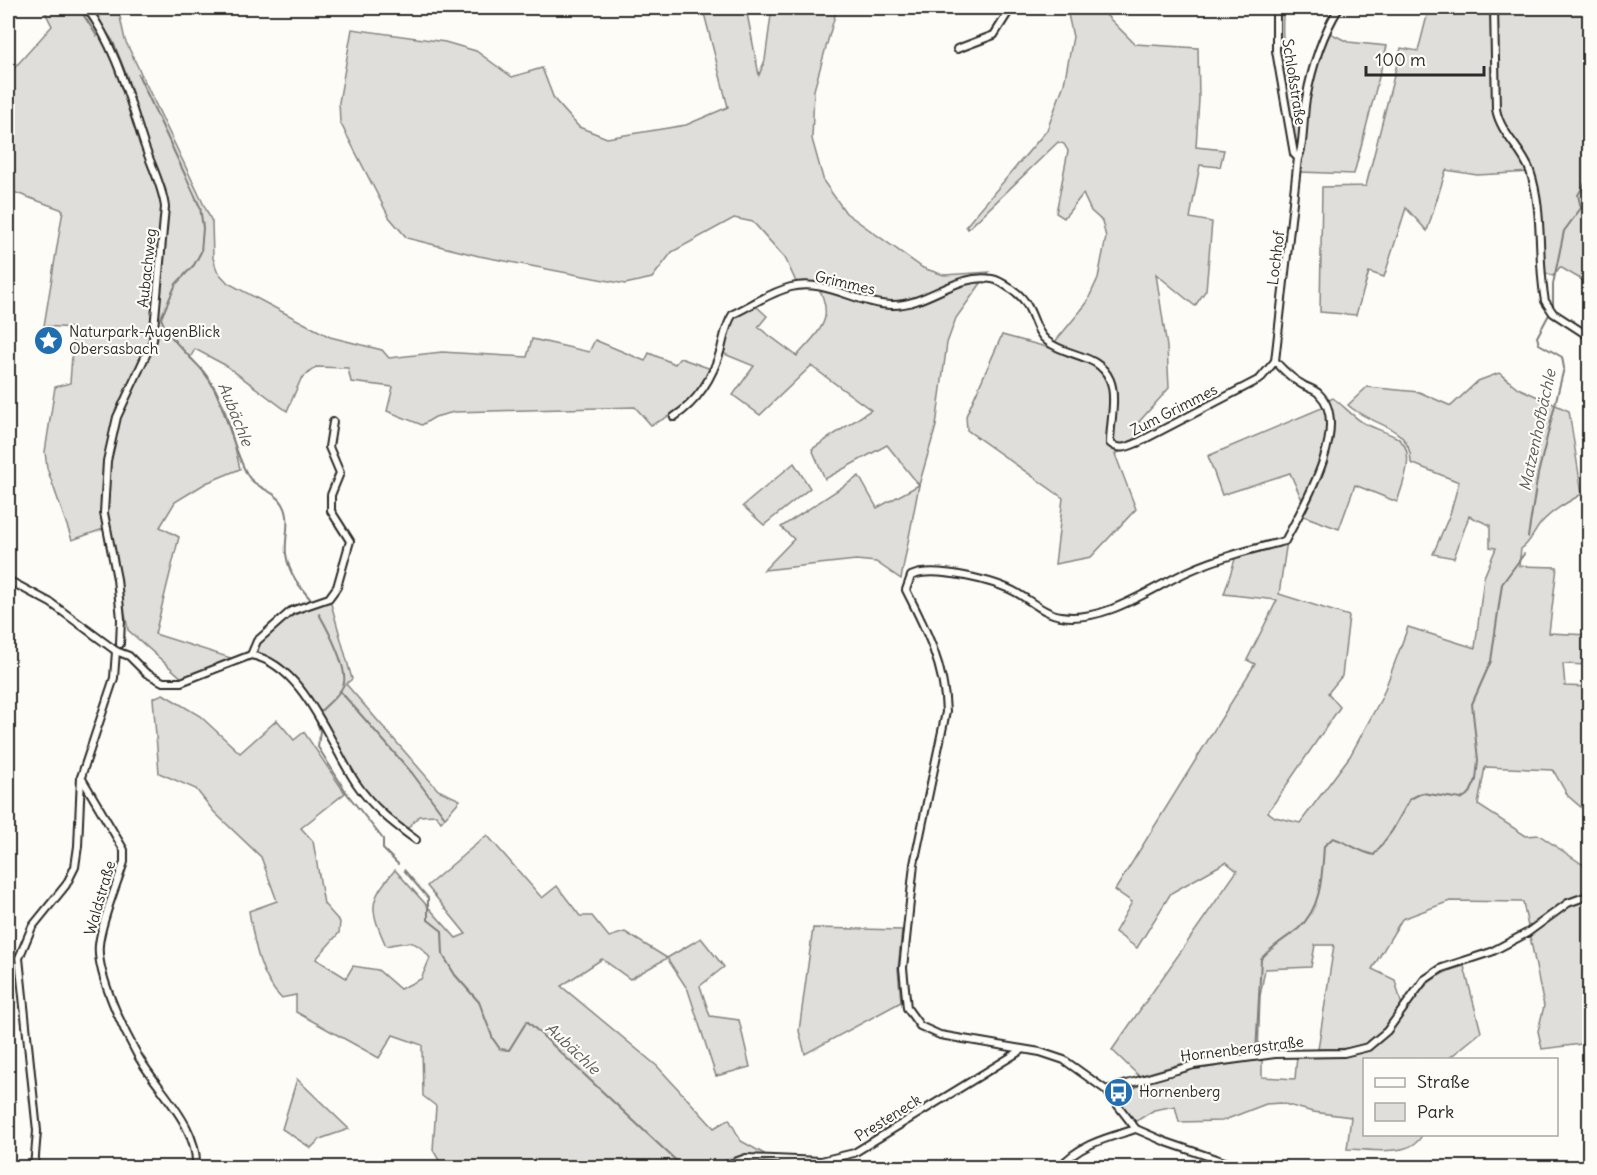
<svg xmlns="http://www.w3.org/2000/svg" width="1597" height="1175" viewBox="0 0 1597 1175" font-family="Delius,sans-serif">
<rect width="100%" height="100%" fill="#fdfcf7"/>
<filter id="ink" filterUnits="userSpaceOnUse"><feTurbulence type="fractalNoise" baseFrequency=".0167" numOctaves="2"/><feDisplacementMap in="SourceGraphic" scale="12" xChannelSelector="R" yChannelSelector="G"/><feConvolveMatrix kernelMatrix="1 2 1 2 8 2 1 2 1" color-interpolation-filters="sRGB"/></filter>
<g filter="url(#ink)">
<g fill="#dfdeda" stroke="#858482" stroke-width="1.5">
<path d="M43,8H82L104,40L157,183L163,206L162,227L154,289L158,296L168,218L166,190L149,149L127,76L113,41L90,8H118L125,40L212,222L213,258L217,271L228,283L330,337L382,350L389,358L442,352L527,357L532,339L589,352L595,340L645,361L649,353L675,364L680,358L711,369C695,399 683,411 651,425L635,407L454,412L435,417L422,425L387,411L393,387L351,382L348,368L316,367L301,379L287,411L225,365L195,349L190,358C225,387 230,427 240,469L206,483L175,502L160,527L179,537L155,634L231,658L183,679L128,630L109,527L72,540L47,468L45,452L55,387L70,383L74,328L44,326L63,210L8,190V75L52,26Z"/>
<path d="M700,8H746L759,75L765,60L772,8H837L814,90L812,139L824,182L846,213L923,268L944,275L989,272L956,318L947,343L936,426L919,485L901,579L876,562L856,560L764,570L794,539L781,527L859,476L877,508L919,485L887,445L825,479L812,449L871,410L811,366L760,415L733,395L754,366L722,353C729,326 727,316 757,307L767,316L758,327L797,356C822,328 836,319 816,282L797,284L785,258L753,222L734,218L672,252L652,278L625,284L479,256L407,238L389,217L340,122L339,102L352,29L445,42L476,51L512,77L542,68L554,99L579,127L607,138L686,125L728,107L705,17Z"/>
<path d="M1063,8H1099L1135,44L1198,48L1199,99L1196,147L1224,150L1220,167L1200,165L1190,218L1212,222L1206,290L1195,306L1156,274L1167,347L1169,388L1138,423L1172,428L1115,454L1136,509L1091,557L1055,564L1063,498L967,430L966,416L1002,335L1050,348L1086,304L1098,278L1106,237L1102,221L1091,211L1083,194L1064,218L1056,213L1068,151L1064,144L1058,142L968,229L966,226L1047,130L1064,84L1073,37L1068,14Z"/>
<path d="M1278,8H1284C1280,32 1285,63 1290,87C1295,106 1307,133 1297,151L1278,52Z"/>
<path d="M1429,8H1589V284L1560,267L1553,276L1543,272L1532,172L1477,175L1446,170L1427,231L1406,208L1384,277L1369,272L1356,315L1320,312L1322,187L1366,186L1401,48L1418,51Z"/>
<path d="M1328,32L1348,42L1387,46L1354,174L1300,172C1304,157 1303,144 1304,129C1306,96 1316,63 1328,32Z"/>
<path d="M1499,373L1518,388L1569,411L1582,494C1568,502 1553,510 1542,522C1534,531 1531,542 1521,549L1519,566L1557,567L1549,633L1589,635V665L1563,664L1565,686L1589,687V814L1568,796L1553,770L1485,767L1478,805L1526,836L1539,835L1582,864L1589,862V1043L1542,1049L1538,1031L1544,1006L1523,902L1450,901L1402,919L1372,969L1395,980L1402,1006C1373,1044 1367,1050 1318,1049L1334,945H1315L1311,967L1265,969L1260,996L1258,1054L1190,1061L1139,1076L1112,1050L1237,871L1226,862L1171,893L1137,948L1115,932L1132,902L1115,890L1255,664L1247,660L1277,600L1224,594L1236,556L1287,541L1279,594L1349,616L1342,676L1328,693L1340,707L1268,812L1275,817L1300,823L1350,756L1382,697L1408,627L1475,648L1484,577L1496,548L1490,547V525L1469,516L1454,558L1433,554L1450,514L1459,482L1411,463C1411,423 1371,427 1348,405L1367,387L1419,392L1451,406L1478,381Z"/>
<path d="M1333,398C1343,405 1351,415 1362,422C1372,428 1385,431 1396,437C1418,450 1403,483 1397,502L1355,485L1339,529L1301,515C1319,473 1339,448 1327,401Z"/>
<path d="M1324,407C1333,442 1316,470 1303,502L1290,473L1222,495L1208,456Z"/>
<path d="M794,463L810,488L764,525L743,506Z"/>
<path d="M330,600L352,679L346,684L438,790L460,800L441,822L436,815L419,816L406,830C387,814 369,798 355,777C331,742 301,664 258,654C257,624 308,610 330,600Z"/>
<path d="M163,694L200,716L240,753L277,720L294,740L304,732L345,793L301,828L313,841L324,904L340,922L339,933L316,959L346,978L353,966L378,970L400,989L421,979L430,958C415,938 409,941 386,946C370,909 367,902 395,870L456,938L466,934L427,886L487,835L542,898L557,886L580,916H592L609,937L625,932L667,958L701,938L724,967L700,986L710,1016L739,1020L750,1067L716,1076L688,990L667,958L630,979L602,959L561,986L657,1066L714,1128L729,1119L741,1141L768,1156H746L715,1168L443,1167L433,1150L436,1106L423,1096L422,1045L393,1035L379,1058L296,1012V995L281,998C259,975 254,941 249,911L277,901L261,857L214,812L196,789L159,773L153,698Z"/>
<path d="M813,928L902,930L898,969L901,1002L805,1054L799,1031Z"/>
<path d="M1464,966L1481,1032L1448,1059L1364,1060V1134L1422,1135C1411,1158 1369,1149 1347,1149L1351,1117L1313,1112L1281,1103L1266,1104L1222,1121L1179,1122L1175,1106L1154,1110L1135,1122L1118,1101L1121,1090C1163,1068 1215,1065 1262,1058V1077L1295,1079L1297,1056C1318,1055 1346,1059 1365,1051C1396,1038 1406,1001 1431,981C1441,973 1452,969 1464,966Z"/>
<path d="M297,1079L349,1129L320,1139L311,1148L282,1129Z"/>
</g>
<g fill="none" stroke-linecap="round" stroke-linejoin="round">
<g stroke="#7e7d7b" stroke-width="2">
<path d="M79,8L97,36"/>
<path d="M138,74L200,207L203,228L201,252L194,265L176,284L161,318C171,347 202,361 215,390C228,417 233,449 248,476C256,489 275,490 283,504C292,519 284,538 286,554C289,574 299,586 312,601"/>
<path d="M1581,208L1578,195L1590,175"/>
<path d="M1581,208L1590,211"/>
<path d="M1528,537L1538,474L1564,368L1562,357L1539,344L1537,337L1553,307V284L1564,231L1581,208"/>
<path d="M319,614C327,628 350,671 343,686C339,696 327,704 320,712"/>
<path d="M340,691L412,773L444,816"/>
<path d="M316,720L320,731L318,747L348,795L383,839V849L398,864"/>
<path d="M404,870L428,898V920L442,931L443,955L455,975L479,1002L493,1039L500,1049L509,1050L527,1021L684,1168"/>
<path d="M1256,1053L1261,959C1272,946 1285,939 1298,929C1322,908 1322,875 1324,846L1333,838C1347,842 1359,852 1374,855L1392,831L1410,799L1422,793L1461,799L1470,793L1476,780L1478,760L1472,704L1491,661L1502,584L1524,554"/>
<path d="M1204,1068L1252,1060"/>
<path d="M1159,1078L1188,1071"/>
<path d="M1121,1095L1145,1082"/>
</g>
<defs>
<g id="minor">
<path d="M87,8C118,51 128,97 145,147C152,167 162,185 165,207L153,340L117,417L107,461L104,513L117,579L121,619L120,644"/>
<path d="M1276,8V51L1294,154L1298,158"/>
<path d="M1494,8L1496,109C1500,133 1522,149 1530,171C1544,211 1537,259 1545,301L1553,313L1590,337"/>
<path d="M957,49L994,35L1011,8"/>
<path d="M674,417C698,401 713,377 721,349C724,337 726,324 733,314C752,305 771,292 791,287C825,278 859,305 893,305C928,305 956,273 992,279C998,280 1004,284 1008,287C1036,302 1030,327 1047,341C1066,357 1099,353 1110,380C1117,397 1110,424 1110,443C1119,451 1127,447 1137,443L1260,379L1275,361L1298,158C1304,149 1303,113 1306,99C1312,67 1322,35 1339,8"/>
<path d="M8,580L51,603L116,651L129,656L146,673L163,682H181L251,655C304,665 329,743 356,783C372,807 394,824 416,840"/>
<path d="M251,655L257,641L291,611L329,598L337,587L350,541L331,511V495L340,473L329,447L333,422"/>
<path d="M81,777L124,850V862C117,884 101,922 99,945C96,973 124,1031 138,1056C157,1090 199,1125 196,1168"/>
<path d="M1106,1090L1194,1065L1275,1054L1344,1053L1368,1047L1387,1031L1424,980L1442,968L1491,952L1527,933L1568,903L1590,895"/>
<path d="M34,1168L37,1131L19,958L32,927L66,885L75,867L78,846L81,777L114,678L116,651"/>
<path d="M718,1168L746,1158L821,1161L854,1153L1022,1050"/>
<path d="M1059,1168C1079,1144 1107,1138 1136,1129"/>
<path d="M1242,1168L1166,1142L1136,1129L1106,1090L1064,1060L1040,1052L940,1035L920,1026L907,1008L903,968L914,864L946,712C945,667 926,629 906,590L911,576C933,565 996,581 1017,593C1031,601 1045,614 1061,616C1105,623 1151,588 1189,571C1220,557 1253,549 1285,541C1302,509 1352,426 1319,394C1316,390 1308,388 1303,385C1292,379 1284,371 1275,361"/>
</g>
</defs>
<use href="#minor" stroke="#2b2b2b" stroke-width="10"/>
<use href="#minor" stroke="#fdfcf7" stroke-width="6"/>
</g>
</g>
<defs>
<symbol id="sight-disc" viewBox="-11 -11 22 22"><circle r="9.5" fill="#1f6fb2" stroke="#fdfcf7"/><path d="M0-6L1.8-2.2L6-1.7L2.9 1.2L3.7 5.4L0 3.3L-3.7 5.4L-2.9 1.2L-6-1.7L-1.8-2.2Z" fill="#fff"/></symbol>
<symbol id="bus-disc" viewBox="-11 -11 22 22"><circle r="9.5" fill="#1f6fb2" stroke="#fdfcf7"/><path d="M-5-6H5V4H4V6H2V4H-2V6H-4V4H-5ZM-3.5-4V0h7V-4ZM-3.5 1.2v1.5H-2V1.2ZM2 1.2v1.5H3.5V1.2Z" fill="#fff"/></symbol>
</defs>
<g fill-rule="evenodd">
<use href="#sight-disc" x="32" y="324" width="33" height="33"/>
<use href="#bus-disc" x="1102" y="1076" width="33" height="33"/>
</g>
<g text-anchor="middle" stroke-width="4.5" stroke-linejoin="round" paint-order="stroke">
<g font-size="15" fill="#2b2b2b" stroke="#fdfcf7">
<text transform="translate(1294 82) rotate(81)" y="5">Schloßstraße</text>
<text transform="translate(1276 258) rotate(-83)" y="5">Lochhof</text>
<text transform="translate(147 268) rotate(-84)" y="5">Aubachweg</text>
<text transform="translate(845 283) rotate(13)" y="5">Grimmes</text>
<text transform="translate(1174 410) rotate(-27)" y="5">Zum Grimmes</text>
<text transform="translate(100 898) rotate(-74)" y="5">Waldstraße</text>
<text transform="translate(1242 1049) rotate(-7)" y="5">Hornenbergstraße</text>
<text transform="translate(888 1118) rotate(-32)" y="5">Presteneck</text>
</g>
<g font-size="15" fill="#2b2b2b" stroke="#fdfcf7" text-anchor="start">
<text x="69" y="337">Naturpark-AugenBlick<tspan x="69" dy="17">Obersasbach</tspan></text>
<text x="1139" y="1097">Hornenberg</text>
</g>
<g font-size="16" font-style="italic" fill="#5b5b5a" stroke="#fdfcf7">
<text transform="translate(236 414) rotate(68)" y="6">Aubächle</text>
<text transform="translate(1537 430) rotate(-78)" y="6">Matzenhofbächle</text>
<text transform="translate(573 1048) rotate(43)" y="6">Aubächle</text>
</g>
</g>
<rect width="1597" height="1175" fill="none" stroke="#fdfcf7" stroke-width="30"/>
<rect x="15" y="15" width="1567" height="1145" fill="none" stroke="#2b2b2b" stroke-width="2" filter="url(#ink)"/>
<rect x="1363" y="1058" width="195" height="78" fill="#fdfcf7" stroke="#a9a8a5" stroke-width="1.5"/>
<rect x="1375" y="1078" width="30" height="9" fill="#fdfcf7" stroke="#a9a8a5" stroke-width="1.5"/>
<text x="1417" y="1088" font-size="18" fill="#2b2b2b">Straße</text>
<rect x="1375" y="1103" width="30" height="18" fill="#dfdeda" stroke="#a9a8a5" stroke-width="1.5"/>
<text x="1417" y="1118" font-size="18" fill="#2b2b2b">Park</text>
<path d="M1366 66v9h118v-9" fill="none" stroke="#2b2b2b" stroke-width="3"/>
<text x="1375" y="66" font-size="18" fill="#2b2b2b" stroke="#fdfcf7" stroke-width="4.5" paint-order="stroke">100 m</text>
</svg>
